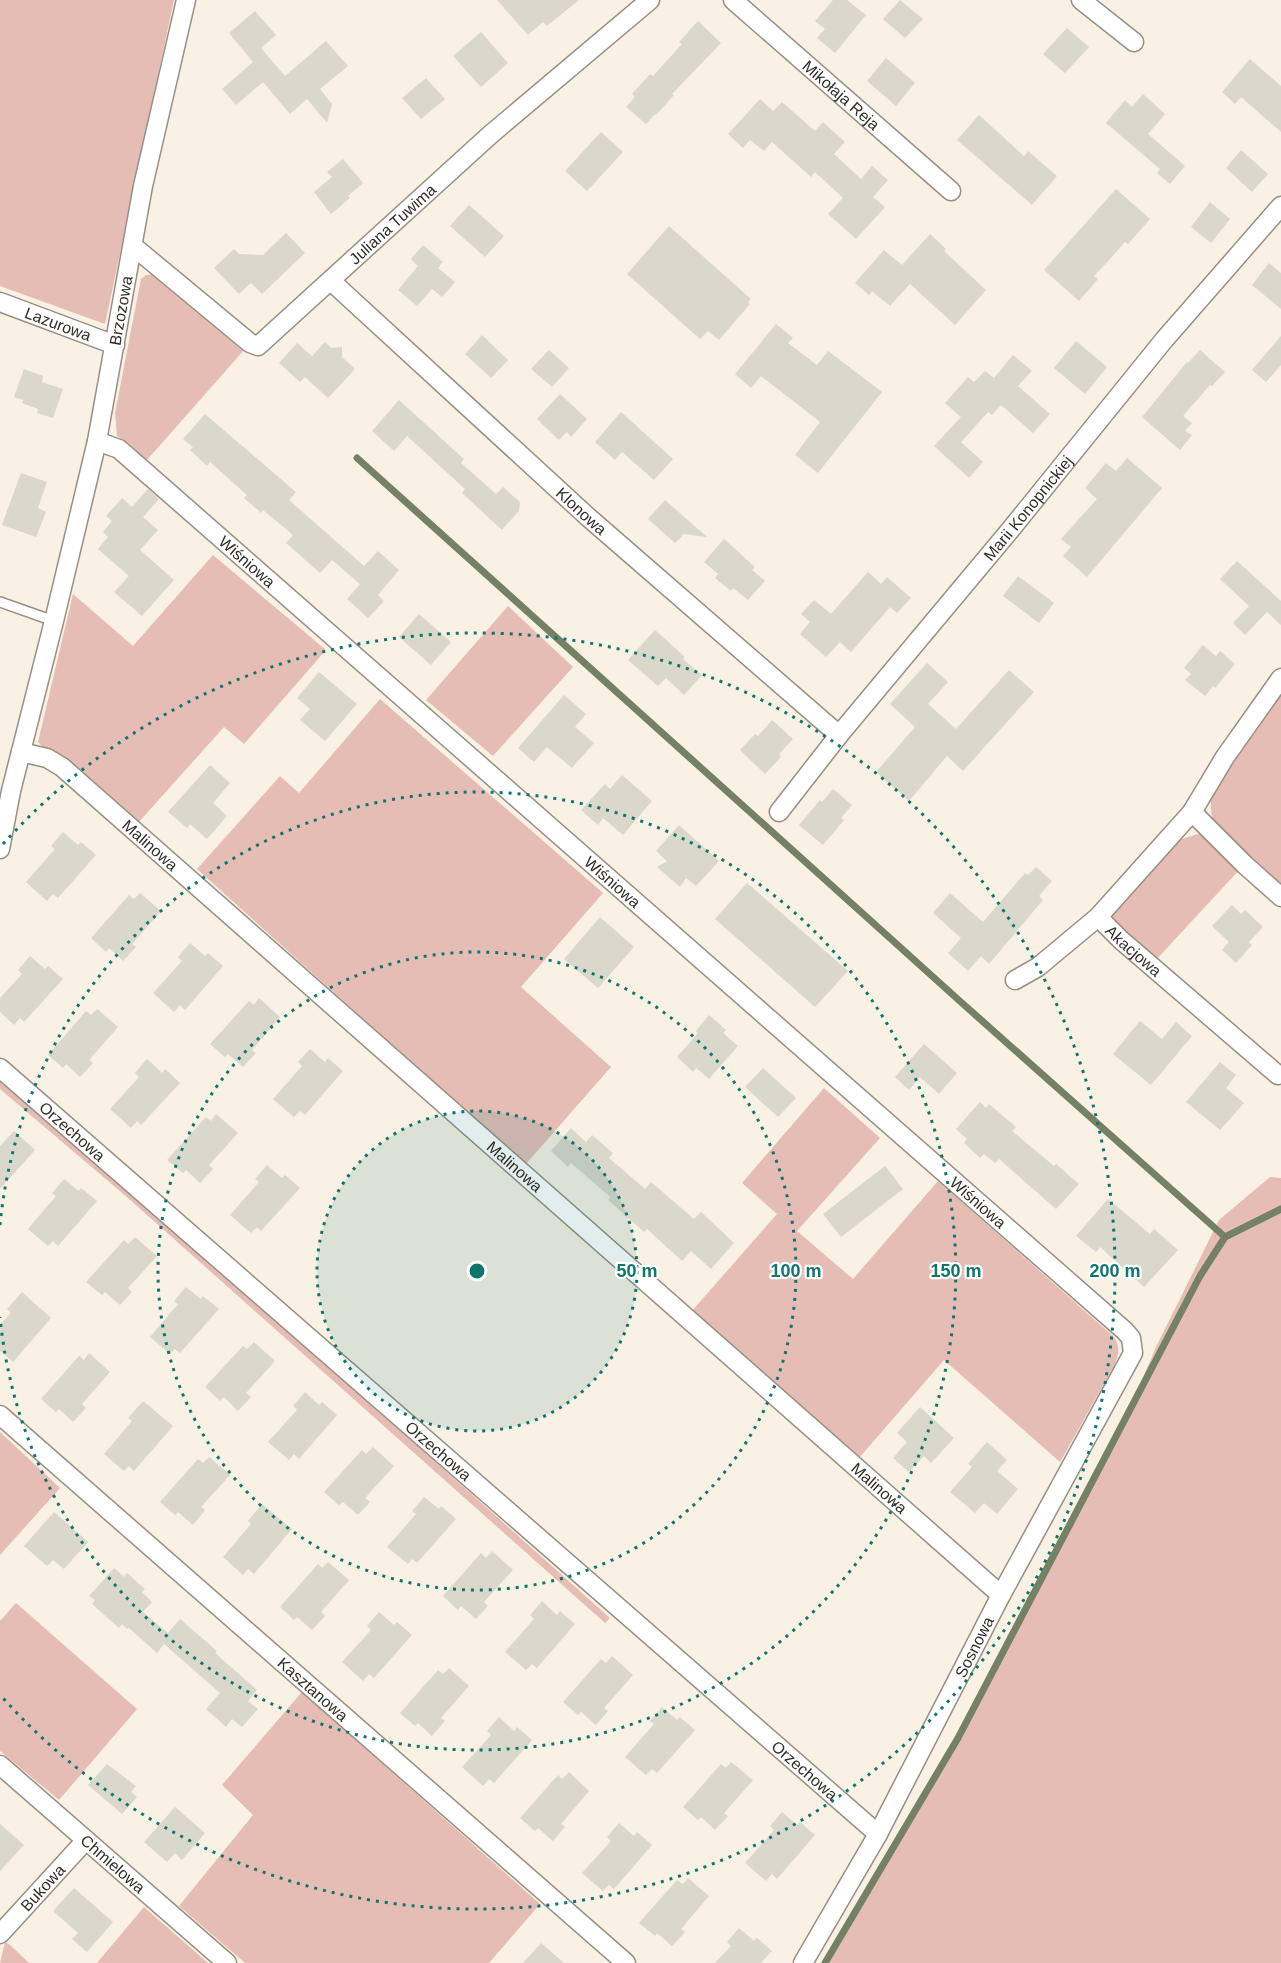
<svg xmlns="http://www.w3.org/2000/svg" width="1281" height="1963" viewBox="0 0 1281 1963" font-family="Arial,sans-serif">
<rect width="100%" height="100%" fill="#f9f1e4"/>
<g fill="#e5bdb4">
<path d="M0,0H174L105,324L0,286Z"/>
<path d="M156,274L244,350L147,460L129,443L117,436L115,413L141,279L146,275Z"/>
<path d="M213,555L326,650L244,744L224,727L138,823L54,752L44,748L38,742L73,594L133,646Z"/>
<path d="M508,606L573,667L493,756L426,700Z"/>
<path d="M1281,694V888L1249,859L1212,818L1210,796Z"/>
<path d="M380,699L603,893L521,987L611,1067L525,1165L197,869L280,776L299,793Z"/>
<path d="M1201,833L1241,868L1155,961L1115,925L1111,917L1115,908L1179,840Z"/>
<path d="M0,1078L296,1337L610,1618L605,1623L128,1198L0,1089Z"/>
<path d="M824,1088L880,1138L797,1231L853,1279L938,1181L1113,1336C1121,1346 1119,1354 1114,1366L1060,1462L944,1360L859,1458L691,1312L777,1214L742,1183Z"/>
<path d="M1270,1177L1281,1178V1963H825L1008,1648L1061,1540L1110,1454L1157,1345L1219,1220Z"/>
<path d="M0,1432L60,1488L0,1555Z"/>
<path d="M16,1603L137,1709L59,1800L0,1751V1621Z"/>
<path d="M302,1692L540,1904L489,1963H245L179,1906L253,1815L222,1785Z"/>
<path d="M144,1907L208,1963H97Z"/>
<path d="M5,1942L9,1944L29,1963H0Z"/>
</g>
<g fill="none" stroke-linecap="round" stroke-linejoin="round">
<g stroke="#758164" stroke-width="7">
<path d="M357,458L962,1003L1225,1237"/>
<path d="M825,1963L958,1738L1200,1276L1225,1237L1281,1209"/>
</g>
</g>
<g fill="#d9d8ca">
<path d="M497,0H579L547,26L543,22L528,35Z"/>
<path d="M833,0H847L866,15L835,53L817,38L825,29L815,21Z"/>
<path d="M900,0L923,19L905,38L883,19Z"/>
<path d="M255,11L276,35L261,48L285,76L326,41L348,66L320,89L332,104L327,123L307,99L290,114L263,82L236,105L222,89L253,62L229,33Z"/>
<path d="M698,21L721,43L672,94L674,95L656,115L655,114L646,124L626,107L635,97L632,94L650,74L653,76L682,44L679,42Z"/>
<path d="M1067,28L1089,47L1065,73L1043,54Z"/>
<path d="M481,32L508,63L481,87L453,56Z"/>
<path d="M886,58L915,83L896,106L867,81Z"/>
<path d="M1250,59L1281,86V132L1241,97L1235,104L1222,92Z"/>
<path d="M426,78L445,99L421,119L402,98Z"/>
<path d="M1143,94L1165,114L1148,134L1185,166L1170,184L1157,173L1160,169L1106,123L1125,100L1132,107Z"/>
<path d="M760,99L773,111L782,102L815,131L823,122L845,142L834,154L861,179L872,166L888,180L873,197L885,207L856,239L828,214L843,198L815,172L811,177L772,142L764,151L750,140L743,148L728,134Z"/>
<path d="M979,115L1024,156L1028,151L1057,176L1032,205L957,140Z"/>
<path d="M601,132L623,152L587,191L565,171Z"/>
<path d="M1241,150L1268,174L1252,192L1226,168Z"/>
<path d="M343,159L363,183L348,196L350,198L331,214L314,192L332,177L327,172Z"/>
<path d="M1116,189L1150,219L1128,244L1125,242L1110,259L1094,276L1098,279L1079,301L1044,270Z"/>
<path d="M1210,202L1230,219L1211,243L1191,227Z"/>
<path d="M469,205L504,236L485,257L450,226Z"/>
<path d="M669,226L751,299L748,302L750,304L719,340L708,331L700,339L627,274Z"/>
<path d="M286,233L305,253L262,294L251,283L239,294L214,268L234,249L239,254L263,255Z"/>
<path d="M930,234L946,249L944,251L986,290L955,325L910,284L890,306L872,291L869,295L855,283L884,250L902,265Z"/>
<path d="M423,245L443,262L438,268L455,282L442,297L432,289L417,306L398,290L418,266L411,259Z"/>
<path d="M1269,263L1281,273V309L1252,285Z"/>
<path d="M776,324L793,338L788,343L817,365L828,351L882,392L818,473L795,455L820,422L761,376L751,388L735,374Z"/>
<path d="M482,335L508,360L491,378L465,354Z"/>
<path d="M1281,336V365L1266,382L1252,370Z"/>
<path d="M1076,341L1107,367L1085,394L1054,368Z"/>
<path d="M325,342L331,348L342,347V357L355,369L328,398L305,377L300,382L279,363L297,343L312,356Z"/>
<path d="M549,350L569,368L552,387L531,369Z"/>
<path d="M1200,350L1225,372L1212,386L1210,385L1183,416L1192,423L1185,431L1192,435L1180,450L1142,417L1187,362L1188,363Z"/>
<path d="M1013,355L1032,371L1018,386L1050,414L1033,433L1001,405L992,415L988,412L961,442L983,462L969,478L934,446L961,417L945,403L968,377L974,382L985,371L994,378Z"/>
<path d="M24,369L43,376L42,382L63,389L53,418L37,413L38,409L22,403L23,400L14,397Z"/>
<path d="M560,394L587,419L571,437L567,432L559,440L537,419Z"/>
<path d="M399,400L464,459L461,463L496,494L503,487L520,502L519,511L502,530L462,493L465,489L407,436L394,451L372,431Z"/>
<path d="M621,412L673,459L654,480L622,452L615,460L595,442Z"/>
<path d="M205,414L296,492L289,500L364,566L378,551L399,570L378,595L384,601L368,618L347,599L360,584L332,560L320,573L286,543L293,535L263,510L261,513L244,498L247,495L210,462L207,466L190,450L193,447L183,439Z"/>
<path d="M1127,458L1162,488L1087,577L1063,556L1071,547L1061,539L1097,499L1085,488L1106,463L1116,471Z"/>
<path d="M21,473L47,482L38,508L46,512L36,537L2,525Z"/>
<path d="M148,489L159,499L143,517L158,530L140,550L174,580L142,616L114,592L129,576L98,549L108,537L103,532L112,521L106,516L122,498L132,507Z"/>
<path d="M665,500L707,537L684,534L675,543L648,519Z"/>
<path d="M724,539L755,567L752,570L765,581L748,600L733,588L731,591L715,578L718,574L704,562Z"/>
<path d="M1237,561L1281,601V625L1267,612L1245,635L1233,623L1249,606L1220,579Z"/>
<path d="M868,572L881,584L887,577L911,598L897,613L890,607L851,652L840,642L826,657L800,634L810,622L801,614L814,600L831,614Z"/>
<path d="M1018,576L1054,603L1039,623L1003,596Z"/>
<path d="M419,614L451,642L431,665L399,637Z"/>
<path d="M655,630L685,657L683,659L702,675L684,695L666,678L658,686L628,660Z"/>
<path d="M1203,645L1216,656L1220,651L1235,664L1215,688L1213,686L1205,696L1185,680L1191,674L1184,668Z"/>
<path d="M927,663L948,682L928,704L956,729L1009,670L1034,692L963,771L947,756L909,801L876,772L915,727L890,704Z"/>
<path d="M319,672L357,704L325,741L300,720L310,709L297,698Z"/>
<path d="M564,695L586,714L575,727L594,743L572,768L547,747L534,762L518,748Z"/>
<path d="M772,720L793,739L779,754L781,757L765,774L740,750L755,734L758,736Z"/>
<path d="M210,765L230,783L213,803L227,816L207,839L190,824L187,828L168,812Z"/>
<path d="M622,775L652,801L623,835L603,818L598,825L581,810L605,784L610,789Z"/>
<path d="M833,789L852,805L841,818L844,820L823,845L799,825L820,800L822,802Z"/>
<path d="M679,825L719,861L696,886L686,878L680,887L657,867L667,861L656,851Z"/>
<path d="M63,832L78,845L81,842L96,855L58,898L53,894L47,901L26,882L55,849L51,846Z"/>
<path d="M1036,867L1052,881L1039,896L1043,900L989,964L981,956L968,971L948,953L961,938L933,913L950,893L983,922L1025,873L1028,875Z"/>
<path d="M747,883L848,971L815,1007L715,919Z"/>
<path d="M140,893L161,911L132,944L136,947L123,961L109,948L106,952L91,938L129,895L134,899Z"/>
<path d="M1232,905L1241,914L1245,910L1263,927L1249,942L1252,945L1236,963L1222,950L1229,942L1212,926Z"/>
<path d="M600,917L634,947L598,988L564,959Z"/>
<path d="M190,943L205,956L208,953L223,966L185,1010L180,1005L174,1012L153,993L182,961L178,957Z"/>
<path d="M30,956L45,969L48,966L63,979L24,1022L20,1018L14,1025L0,1012V998L22,974L18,970Z"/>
<path d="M259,998L280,1017L252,1050L256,1053L243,1067L228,1054L225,1057L210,1044L249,1001L254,1005Z"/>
<path d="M97,1009L118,1027L89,1060L93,1063L80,1077L66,1064L63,1068L48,1055L86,1011L91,1015Z"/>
<path d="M709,1015L726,1030L723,1033L738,1046L709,1079L696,1068L693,1072L677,1057L698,1033L696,1031Z"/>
<path d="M1140,1021L1162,1039L1176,1022L1192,1036L1151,1085L1113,1054Z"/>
<path d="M924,1044L957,1073L939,1094L920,1077L909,1090L895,1077Z"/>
<path d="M310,1049L325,1062L328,1058L343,1071L305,1115L300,1111L294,1117L273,1099L302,1066L298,1062Z"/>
<path d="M147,1059L162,1073L165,1069L180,1083L141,1125L137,1121L131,1128L110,1109L139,1077L135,1073Z"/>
<path d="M1220,1062L1236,1075L1226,1088L1244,1103L1220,1130L1186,1102Z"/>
<path d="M763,1068L796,1098L778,1117L745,1087Z"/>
<path d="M980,1102L986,1108L989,1104L1016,1127L1012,1131L1054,1166L1056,1164L1079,1184L1056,1209L999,1159L995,1163L984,1154L980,1158L964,1143L967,1139L956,1129Z"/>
<path d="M216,1114L238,1133L209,1165L213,1169L200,1183L186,1170L183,1173L167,1160L206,1117L211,1121Z"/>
<path d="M571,1128L586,1142L592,1135L613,1153L609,1158L645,1189L651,1182L694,1219L701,1212L734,1243L711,1269L691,1251L682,1261L647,1229L644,1232L608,1200L610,1197L571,1163L568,1167L551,1151Z"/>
<path d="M14,1131L35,1150L0,1189V1146Z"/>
<path d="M267,1165L282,1178L285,1175L300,1188L261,1231L257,1227L251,1233L230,1215L259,1182L255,1179Z"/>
<path d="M885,1166L903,1189L841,1237L823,1214Z"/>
<path d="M64,1179L79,1191L81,1188L97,1201L58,1246L53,1241L48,1246L28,1229L56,1196L52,1193Z"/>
<path d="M1108,1199L1150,1234L1154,1229L1178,1250L1144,1287L1100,1247L1096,1252L1076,1236Z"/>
<path d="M135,1237L157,1256L128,1288L132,1292L120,1305L105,1292L102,1295L86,1282L124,1240L128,1244Z"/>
<path d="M186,1287L201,1299L203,1296L219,1309L180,1353L175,1349L170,1354L150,1337L178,1304L174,1301Z"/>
<path d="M22,1292L51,1318L13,1362L0,1351V1325L11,1313L7,1309Z"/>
<path d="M254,1342L275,1361L246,1393L251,1397L238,1411L224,1397L220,1401L205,1387L243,1346L247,1349Z"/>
<path d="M89,1353L110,1372L82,1404L86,1408L73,1422L59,1409L56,1412L41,1399L79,1356L84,1360Z"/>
<path d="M305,1392L319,1405L322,1402L337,1415L299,1459L294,1454L289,1460L268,1442L297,1410L293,1406Z"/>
<path d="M143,1401L173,1426L134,1471L129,1466L124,1471L104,1454L132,1421L128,1418Z"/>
<path d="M920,1407L954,1438L931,1463L924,1456L909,1472L893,1458L907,1442L897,1433Z"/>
<path d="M987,1442L1007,1460L997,1471L1018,1489L997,1514L984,1503L975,1513L950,1492L972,1467L968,1464Z"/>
<path d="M373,1447L394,1466L365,1498L370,1502L358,1515L343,1502L339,1505L324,1492L362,1450L366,1454Z"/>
<path d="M209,1457L230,1475L201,1507L205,1510L193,1525L178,1512L175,1515L160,1502L198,1459L203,1463Z"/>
<path d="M424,1497L439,1509L441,1506L456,1519L417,1563L412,1559L408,1564L387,1547L416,1514L412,1511Z"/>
<path d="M262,1504L292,1529L254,1574L248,1569L243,1575L223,1557L251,1524L248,1521Z"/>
<path d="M54,1512L88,1542L64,1569L53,1560L47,1566L24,1546Z"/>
<path d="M492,1551L513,1570L484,1602L488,1606L476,1619L461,1606L458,1610L443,1596L481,1553L486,1558Z"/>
<path d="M328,1562L349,1580L321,1612L325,1616L312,1630L297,1617L294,1620L280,1607L318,1564L322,1568Z"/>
<path d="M114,1568L124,1577L127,1573L145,1589L142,1592L152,1602L143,1612L168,1633L180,1619L217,1651L215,1653L257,1690L248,1701L258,1709L242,1727L232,1719L226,1727L206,1709L220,1693L164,1644L157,1653L129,1628L127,1629L122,1624L119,1628L92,1604L95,1600L89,1596Z"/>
<path d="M542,1601L557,1615L560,1611L575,1624L537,1668L532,1664L526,1670L505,1652L534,1619L530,1615Z"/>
<path d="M379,1612L394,1625L397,1622L412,1635L374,1678L369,1674L363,1681L342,1662L371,1630L367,1626Z"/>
<path d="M612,1656L633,1675L604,1708L608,1711L596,1725L581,1712L578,1715L563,1702L601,1659L606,1663Z"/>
<path d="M449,1668L469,1686L441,1718L445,1721L432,1736L418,1723L415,1726L400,1713L438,1670L443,1674Z"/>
<path d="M662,1707L677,1720L680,1717L695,1730L657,1773L652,1769L646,1775L625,1757L654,1724L650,1721Z"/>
<path d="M499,1717L514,1731L517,1727L532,1740L494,1783L489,1779L483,1786L462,1767L491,1735L487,1731Z"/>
<path d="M731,1762L753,1780L724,1813L728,1816L715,1830L701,1817L698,1820L683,1807L721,1764L726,1768Z"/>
<path d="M107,1764L136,1786L131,1792L137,1797L122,1814L88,1785Z"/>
<path d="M569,1772L589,1791L561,1824L565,1827L553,1841L538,1828L535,1831L520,1818L558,1775L562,1779Z"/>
<path d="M175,1807L205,1833L182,1860L175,1853L167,1862L144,1842Z"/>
<path d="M782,1812L797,1825L800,1822L815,1835L777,1879L772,1874L766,1881L745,1863L774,1830L770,1826Z"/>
<path d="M619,1823L634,1836L637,1832L652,1845L614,1889L609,1885L603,1891L582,1873L611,1841L607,1837Z"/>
<path d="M0,1824L24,1845L0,1871Z"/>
<path d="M688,1878L709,1896L681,1929L685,1932L672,1946L657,1933L655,1936L639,1923L677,1880L683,1884Z"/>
<path d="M74,1888L113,1922L87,1952L72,1939L78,1933L53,1911Z"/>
<path d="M739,1928L754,1941L757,1938L772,1951L761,1963H715L731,1946L727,1942Z"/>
<path d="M541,1943L564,1963H523Z"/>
</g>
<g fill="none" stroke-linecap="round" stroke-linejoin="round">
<defs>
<path id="service" d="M0,602L54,621"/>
<g id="minor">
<path id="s1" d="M733,0L951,191"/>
<path d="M1081,0L1134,42"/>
<path id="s2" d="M133,246L250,343L258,346L490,135L650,0"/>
<path id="s3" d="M331,281L588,517L839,735"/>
<path id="s4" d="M0,302L115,345"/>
<path id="s5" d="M97,441L119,449L1125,1331L1131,1338L1133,1353L1001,1595L878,1834L803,1963"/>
<path d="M1281,678L1225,757L1192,812L1245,865L1281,897"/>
<path id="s6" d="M21,752L47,758L62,767L1001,1595"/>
<path id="s7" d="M779,812L839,735L1011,529L1164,340L1281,206"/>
<path id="s8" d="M1192,812L1098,917L1121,940L1278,1075"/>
<path id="s9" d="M0,849L11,791L54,621L97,441L143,186L186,0"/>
<path d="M1015,980L1038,967L1098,917"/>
<path id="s10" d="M0,1068L878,1834"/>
<path id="s11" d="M0,1415L626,1963"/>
<path id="s12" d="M0,1765L227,1963"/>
<path id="s13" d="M0,1934L86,1840"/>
</g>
</defs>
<use href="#service" stroke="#978f84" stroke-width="12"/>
<use href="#minor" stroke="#978f84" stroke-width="21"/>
<use href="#service" stroke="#fff" stroke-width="9"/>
<use href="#minor" stroke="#fff" stroke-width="18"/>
</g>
<circle cx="477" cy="1271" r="160" fill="#0f766e" fill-opacity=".12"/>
<g fill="none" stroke="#0f766e" stroke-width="3" stroke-dasharray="3 6">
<circle cx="477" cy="1271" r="160"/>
<circle cx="477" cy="1271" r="319"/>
<path d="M0 1225A479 479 0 1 1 0 1317"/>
<path d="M3 844A638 638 0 1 1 3 1698"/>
</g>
<g text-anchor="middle" stroke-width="4.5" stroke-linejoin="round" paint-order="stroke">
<g font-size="16" fill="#312e29" stroke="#fff">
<text dy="6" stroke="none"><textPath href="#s1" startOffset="144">Mikołaja Reja</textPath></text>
<text dy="6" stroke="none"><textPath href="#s2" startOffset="342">Juliana Tuwima</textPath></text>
<text dy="6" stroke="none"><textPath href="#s9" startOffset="552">Brzozowa</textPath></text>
<text dy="6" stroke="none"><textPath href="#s4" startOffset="62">Lazurowa</textPath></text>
<text dy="6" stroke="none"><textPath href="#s7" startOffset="393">Marii Konopnickiej</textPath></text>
<text dy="6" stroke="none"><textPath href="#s3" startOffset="340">Klonowa</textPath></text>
<text dy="6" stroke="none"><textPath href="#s5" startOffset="194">Wiśniowa</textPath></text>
<text dy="6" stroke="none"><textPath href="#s6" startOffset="162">Malinowa</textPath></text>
<text dy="6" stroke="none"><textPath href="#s5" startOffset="680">Wiśniowa</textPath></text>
<text dy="6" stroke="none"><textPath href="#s8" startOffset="190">Akacjowa</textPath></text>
<text dy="6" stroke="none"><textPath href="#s10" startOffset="96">Orzechowa</textPath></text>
<text dy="6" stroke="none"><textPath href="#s6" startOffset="648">Malinowa</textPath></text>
<text dy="6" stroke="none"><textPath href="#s5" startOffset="1166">Wiśniowa</textPath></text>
<text dy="6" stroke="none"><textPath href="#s10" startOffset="582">Orzechowa</textPath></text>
<text dy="6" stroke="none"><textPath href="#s6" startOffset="1134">Malinowa</textPath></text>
<text transform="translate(974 1647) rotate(-63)" y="6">Sosnowa</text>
<text dy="6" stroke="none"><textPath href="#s11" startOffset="416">Kasztanowa</textPath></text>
<text dy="6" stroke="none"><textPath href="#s10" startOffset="1068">Orzechowa</textPath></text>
<text dy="6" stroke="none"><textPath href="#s12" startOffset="150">Chmielowa</textPath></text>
<text dy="6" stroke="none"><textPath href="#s13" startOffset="63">Bukowa</textPath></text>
</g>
</g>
<circle cx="477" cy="1271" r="9" fill="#0f766e" stroke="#fff" stroke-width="3"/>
<g font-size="18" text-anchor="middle" font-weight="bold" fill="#0f766e" stroke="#fff" stroke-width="4.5" stroke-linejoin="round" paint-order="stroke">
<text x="637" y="1277">50 m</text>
<text x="796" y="1277">100 m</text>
<text x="956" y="1277">150 m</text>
<text x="1115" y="1277">200 m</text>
</g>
</svg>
